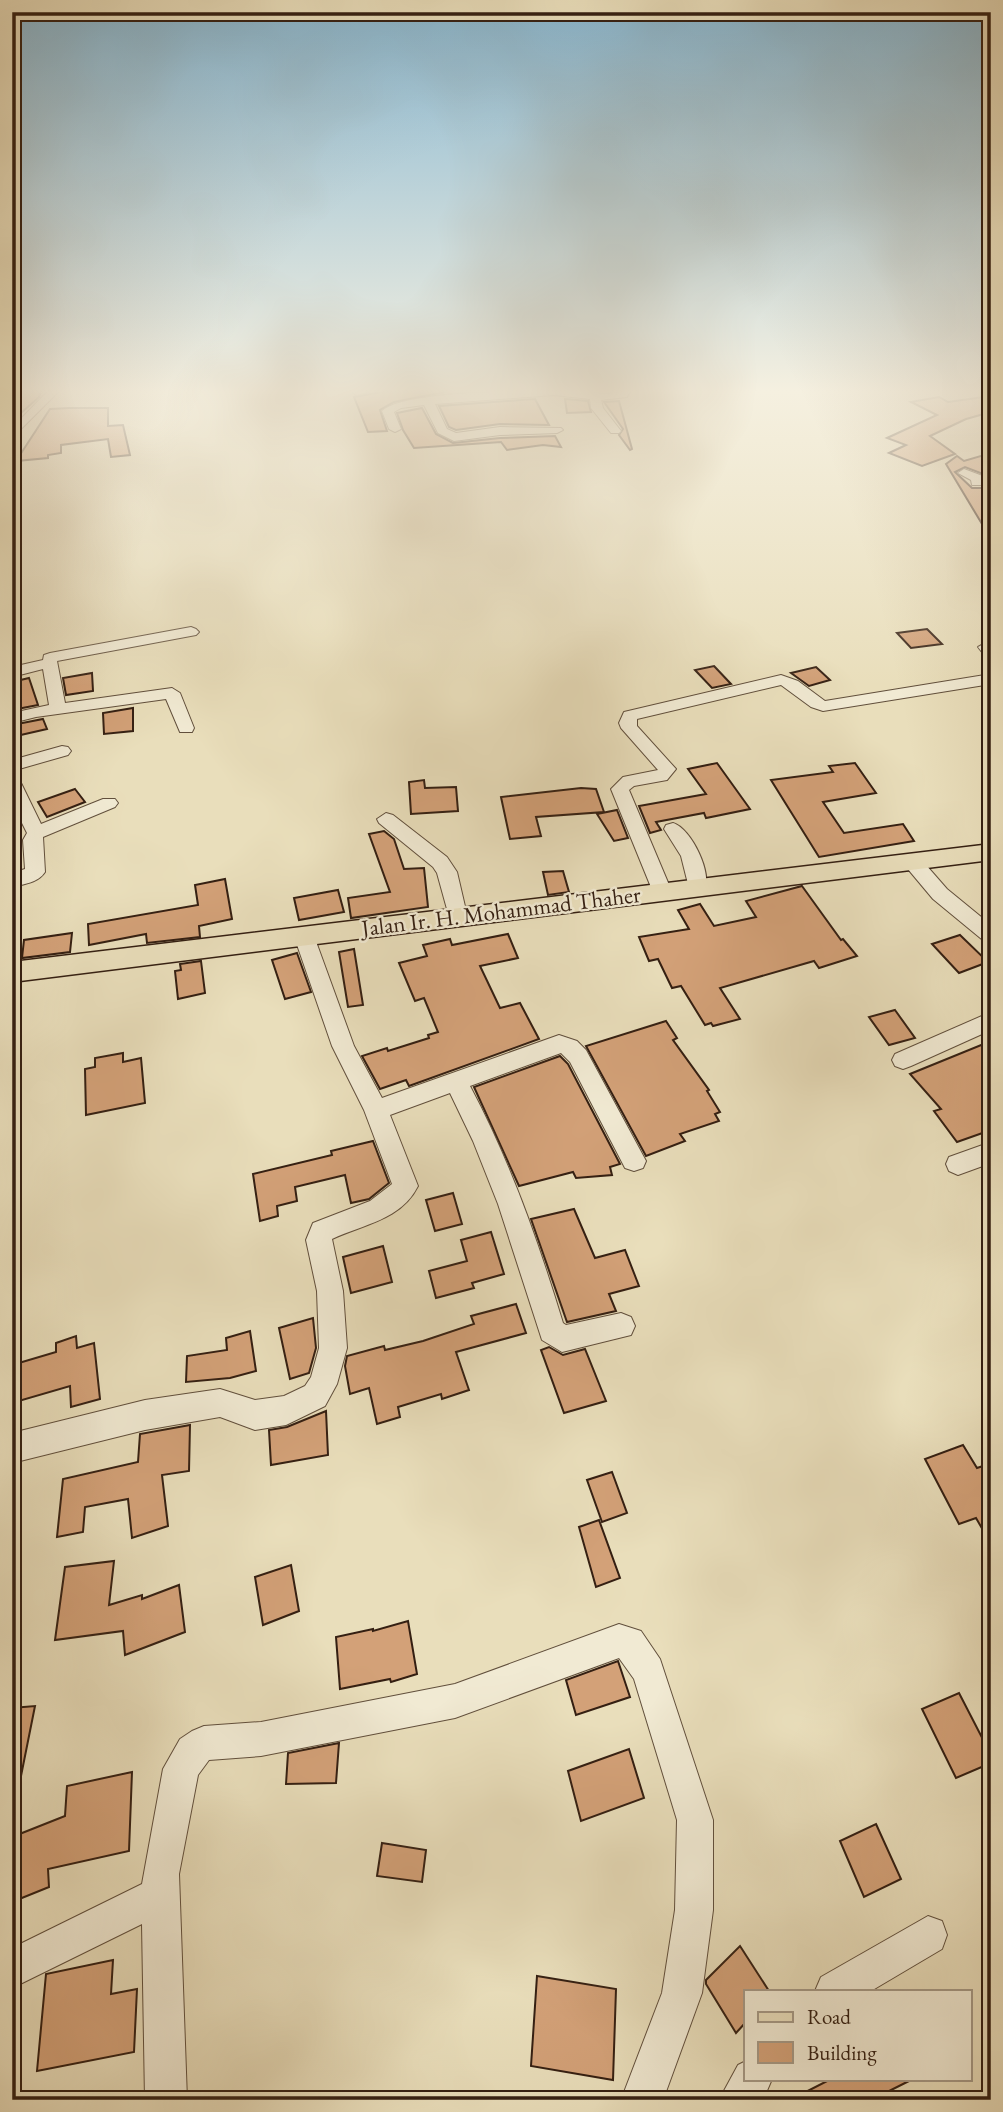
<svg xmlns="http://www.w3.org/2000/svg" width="1003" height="2112" viewBox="0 0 1003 2112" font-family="'EB Garamond',serif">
<rect width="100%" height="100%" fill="#e9debb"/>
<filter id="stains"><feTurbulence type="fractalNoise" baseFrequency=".00286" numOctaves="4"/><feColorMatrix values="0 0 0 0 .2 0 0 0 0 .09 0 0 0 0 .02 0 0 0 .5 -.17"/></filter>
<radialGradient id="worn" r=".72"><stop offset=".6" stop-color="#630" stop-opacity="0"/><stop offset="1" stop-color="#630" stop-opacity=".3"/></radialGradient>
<g fill="#d3a178" stroke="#341f12" stroke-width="2">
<path d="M19,391H41L39,397L12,421V396H17Z"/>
<path d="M387,391H444L445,392L394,402L380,410L387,431L368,432L354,397Z"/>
<path d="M991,396V412L966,419L930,436L955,454L922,466L889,453L906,445L887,438L937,415L911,402L939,397L948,402Z"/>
<path d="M535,399L549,425L500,424L456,430L449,427L439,406Z"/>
<path d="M565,399L588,401L591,412L567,413Z"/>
<path d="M619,401L632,449L630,450L619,435L623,429L604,402Z"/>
<path d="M69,408H108V426L123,425L130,455L111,457L108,439L61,445V453L48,455V458L16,461L50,409Z"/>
<path d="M422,408L436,434L453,443L500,438L555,436L561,447L543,445L507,450L501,442L414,448L403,430L397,413Z"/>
<path d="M991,453V477L965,467L955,472L972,488H984L991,484V539L946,464L957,456L964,461Z"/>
<path d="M927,629L942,644L911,648L897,633Z"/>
<path d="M714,666L731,684L712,688L695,670Z"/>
<path d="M816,667L830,680L809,686L791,673Z"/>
<path d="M92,673L93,691L66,695L63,678Z"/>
<path d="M29,678L38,705L12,710V682Z"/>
<path d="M133,708V731L104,734L103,713Z"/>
<path d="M43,719L47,729L12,737V725Z"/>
<path d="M717,763L750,809L706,818L704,813L656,822L661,830L650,833L639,806L706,794L688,769Z"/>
<path d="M855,763L876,793L823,802L844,833L903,824L914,841L819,857L771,780L833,772L829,766Z"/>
<path d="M424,780L425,788L456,787L458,811L411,814L409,782Z"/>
<path d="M581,788L596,789L604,812L536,817L541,836L510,839L501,797Z"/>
<path d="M75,789L85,802L47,817L38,802Z"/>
<path d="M617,810L628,838L614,841L597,814Z"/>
<path d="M384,831L394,839L404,869L424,868L428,907L351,918L348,898L390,892L369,834Z"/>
<path d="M563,871L569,892L548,895L543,872Z"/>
<path d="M225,879L232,919L199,926L200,937L147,943L146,934L89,945L88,924L198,905L195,885Z"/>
<path d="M802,886L841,940L843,939L857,956L819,968L814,961L720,988L740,1019L713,1026L711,1023L705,1025L681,986L672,988L658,959L649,961L639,937L689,929L678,910L700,904L714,926L756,917L746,901Z"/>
<path d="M338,890L344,912L299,920L294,898Z"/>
<path d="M72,933L70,952L22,958L24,940Z"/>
<path d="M508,934L518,958L480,966L500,1008L520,1003L539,1039L409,1086L406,1080L380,1089L362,1056L387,1048L388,1051L429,1038L428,1035L438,1032L424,998L415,1001L399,963L427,956L423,945L450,939L452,945Z"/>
<path d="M960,935L988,962L959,973L932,944Z"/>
<path d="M354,949L363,1005L348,1007L339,952Z"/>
<path d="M297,953L311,992L285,999L272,960Z"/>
<path d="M201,961L205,993L178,999L175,971L181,970L180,964Z"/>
<path d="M895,1010L915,1038L889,1045L869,1017Z"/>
<path d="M666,1021L677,1038L673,1040L709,1090L707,1091L720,1112L715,1114L719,1121L680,1134L685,1141L646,1156L586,1046Z"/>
<path d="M991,1041V1130L957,1142L934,1111L941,1109L910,1074Z"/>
<path d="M123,1053V1062L141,1058L145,1103L86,1115L85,1069L95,1067V1058Z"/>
<path d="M560,1056L568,1064L620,1164L610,1167L612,1175L576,1178L573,1172L519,1186L474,1087Z"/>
<path d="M373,1141L389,1183L369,1199L351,1203L345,1175L295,1187L297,1201L277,1206L278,1216L260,1221L253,1174L332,1155L331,1151Z"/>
<path d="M453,1193L462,1224L435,1231L426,1200Z"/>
<path d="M574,1209L595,1258L625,1250L639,1286L609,1294L616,1311L567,1322L531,1219Z"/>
<path d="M491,1232L504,1274L472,1283L474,1288L436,1298L429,1271L467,1261L461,1240Z"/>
<path d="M383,1246L392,1282L351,1293L343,1257Z"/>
<path d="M516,1304L526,1333L456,1352L469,1390L442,1399L441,1394L398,1407L400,1417L377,1424L369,1388L350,1394L345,1366L347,1356L384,1346L385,1350L423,1341L474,1324L471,1316Z"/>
<path d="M313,1318L316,1348L309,1373L290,1379L279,1328Z"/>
<path d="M250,1331L256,1371L230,1378L186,1382L187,1356L227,1350L226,1338Z"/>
<path d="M76,1336L77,1348L94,1343L100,1399L71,1407L70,1386L12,1403V1365L56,1352V1343Z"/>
<path d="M549,1347L563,1355L585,1349L606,1401L564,1413L541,1350Z"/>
<path d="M326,1411L328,1455L271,1465L269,1430L287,1427Z"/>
<path d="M190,1425L189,1471L162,1475L168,1526L132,1538L128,1499L85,1507L83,1532L57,1537L63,1479L138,1462L140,1434Z"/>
<path d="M963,1445L977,1468L986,1465L991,1473V1544L976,1518L959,1524L925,1459Z"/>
<path d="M612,1472L627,1513L602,1522L587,1480Z"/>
<path d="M599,1520L620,1578L596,1587L579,1527Z"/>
<path d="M114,1561L109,1605L142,1595V1599L179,1585L185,1632L125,1655L123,1631L55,1640L65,1567Z"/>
<path d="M291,1565L299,1611L263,1625L255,1577Z"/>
<path d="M408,1621L417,1674L391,1682L390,1679L340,1689L336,1637L373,1629V1631Z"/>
<path d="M618,1661L630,1697L576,1715L566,1680Z"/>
<path d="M959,1693L991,1755V1763L956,1778L922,1709Z"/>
<path d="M35,1706L20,1781L12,1780V1708Z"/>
<path d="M339,1743L336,1783L286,1784L288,1753Z"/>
<path d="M629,1749L644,1798L581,1821L568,1771Z"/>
<path d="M132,1772L129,1851L48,1869L49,1887L12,1902V1837L65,1816L67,1786Z"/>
<path d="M876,1824L901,1879L864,1897L840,1841Z"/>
<path d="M382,1843L426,1850L422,1882L377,1876Z"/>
<path d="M740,1946L769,1991H746V2022L736,2033L706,1984V1980Z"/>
<path d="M113,1960L111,1994L137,1989L134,2052L37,2071L46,1974Z"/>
<path d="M537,1976L616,1989L613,2080L531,2066Z"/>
<path d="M831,2079H913L887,2092L890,2100H790Z"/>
</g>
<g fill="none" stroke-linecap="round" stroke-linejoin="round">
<defs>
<g id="minor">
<path d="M48,391H59L12,438V428Z"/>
<path d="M351,391H374L356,395Z"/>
<path d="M577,391L605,394L630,391L627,397L601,400L603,408L621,431L619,433H611L591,408L590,399L554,395L435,404L447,429L456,433L500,427L561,428L563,430L557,433L500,435L454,441L438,433L424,405L401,408L394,412L401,429L395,432L389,429L382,411C405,389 541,391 577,391Z"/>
<path d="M964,469L988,478L990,481L984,485H972L971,480L958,473Z"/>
<path d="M191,627L196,629L199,632L196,635L57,661L65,703L172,688L180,693L194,728L192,732H180L166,699L36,717L12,723V713L49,705L43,669L12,677V667L43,660L44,655L50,653Z"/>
<path d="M991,640V658L985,656L978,647Z"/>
<path d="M991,674V684L823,711L811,707L781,685L637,719V726L676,769L667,780L634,786L629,790L672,892L669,897H655L611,789L623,777L658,770L621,728L619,723L624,712L781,675L798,681L825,701Z"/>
<path d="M62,746L68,747L71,751L68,755L12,771V760Z"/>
<path d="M12,778L21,783L41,824L103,799H115L118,803L115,807L43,837L45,872C38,883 24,884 12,887V873L25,869L23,840L27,833L12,803Z"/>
<path d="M386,813L393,815L447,857L457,872L467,915L464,920H450L437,873L433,867L379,823L377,819Z"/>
<path d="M673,823C691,828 714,875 704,892H690L681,856L664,829L666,825Z"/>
<path d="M912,856L919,857L947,889L991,925V943L984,941L933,899L902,862L905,857Z"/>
<path d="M304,929L311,931L314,936L354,1046L382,1098L559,1035L577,1041L586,1050L646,1161L643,1168L634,1171L625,1168L570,1062L561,1053L470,1086C510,1161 538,1241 563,1323L566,1325L621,1313L631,1317L635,1326L631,1335L562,1352L542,1340L498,1204L473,1141L450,1093L390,1115L418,1186C401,1220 364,1224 332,1239L343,1291L347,1348L337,1384L325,1406L286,1425L255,1430L220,1417L145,1430L12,1463V1433L145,1400L220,1389L255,1400L284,1396L305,1386L311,1377L319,1348L317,1291L306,1240L313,1223L370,1201L392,1184L364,1110L332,1046L294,936L297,931Z"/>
<path d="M991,1012V1030L911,1066L903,1069L895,1066L892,1060L895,1054Z"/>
<path d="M991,1142V1163L958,1175L949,1171L946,1164L949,1157Z"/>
<path d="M619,1624L641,1631L660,1659L713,1820V1910L702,1993L663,2100H621L662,1993L675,1910L677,1820L634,1679L619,1658L455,1718L261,1756L209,1760L198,1775L179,1874L187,2100H145L142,1924L12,1988V1948L142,1884L163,1769L180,1739L192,1731L204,1726L261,1722L455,1684Z"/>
<path d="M928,1916L942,1921L947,1935L942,1949L871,1991H815L821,1977Z"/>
<path d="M746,2061V2079H772L763,2100H719L738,2065Z"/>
</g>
<path id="major" d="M991,844V860L12,982V962Z"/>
</defs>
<use href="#minor" stroke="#614f3c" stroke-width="2"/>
<use href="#major" stroke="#341f12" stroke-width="3"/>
<use href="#minor" fill="#f1ead3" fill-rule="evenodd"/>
<use href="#major" fill="#e9debb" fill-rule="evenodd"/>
</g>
<linearGradient id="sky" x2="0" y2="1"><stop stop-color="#87b7d2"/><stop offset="0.57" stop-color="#f5f0e0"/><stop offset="1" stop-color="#f5f0e0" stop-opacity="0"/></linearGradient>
<rect width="1003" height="686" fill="url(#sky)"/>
<g text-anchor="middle" stroke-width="5" stroke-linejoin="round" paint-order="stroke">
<g font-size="23" fill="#341f12" stroke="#f1ead3">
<text transform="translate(501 911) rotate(-7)" y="8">Jalan Ir. H. Mohammad Thaher</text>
</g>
</g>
<rect width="1003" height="2112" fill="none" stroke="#e9debb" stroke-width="42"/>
<rect x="14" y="14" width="975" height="2084" fill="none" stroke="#341f12" stroke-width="3.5"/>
<rect x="21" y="21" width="961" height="2070" fill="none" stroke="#341f12" stroke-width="2"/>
<rect x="744" y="1990" width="228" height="91" fill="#f1ead3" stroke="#a59986" stroke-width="2"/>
<rect x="758" y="2012" width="35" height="10" fill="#e9debb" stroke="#a59986" stroke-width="2"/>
<text x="807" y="2024" font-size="21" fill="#341f12">Road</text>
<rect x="758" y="2042" width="35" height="21" fill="#d3a178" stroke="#a59986" stroke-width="2"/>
<text x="807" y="2060" font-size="21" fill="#341f12">Building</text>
<rect width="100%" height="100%" filter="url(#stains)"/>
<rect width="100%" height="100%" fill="url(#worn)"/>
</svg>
